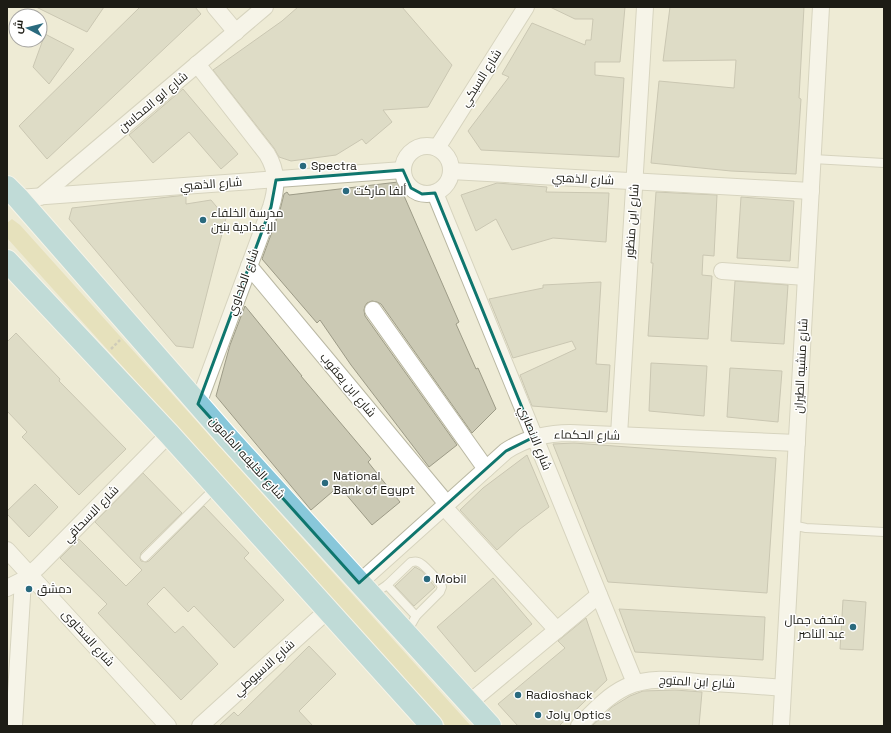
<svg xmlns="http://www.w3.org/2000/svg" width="891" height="733" viewBox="0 0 891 733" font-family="'Space Grotesk',Cairo,sans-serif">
<rect width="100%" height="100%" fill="#eeebd6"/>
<path fill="#dcd49e" d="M12,219L20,225L471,726H446L7,238V223Z"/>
<g fill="#cbc9b4" stroke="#9d9b87">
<path d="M36,7H104L87,32Z"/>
<path d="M140,7H195L201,14L47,159L19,126Z"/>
<path d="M298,7H402L452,65L428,107L383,110L392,122L366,144L362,139L336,155L291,161L279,157L274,148L213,70L282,21Z"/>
<path d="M550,7H625L620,62H595V75L624,78L619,157L481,150L468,131L509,77L502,74L532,23L585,45L586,40H591L593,19H575Z"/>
<path d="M670,7H804L799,98L801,99L796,174L731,171L651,163L659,81L734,88L736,60L663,61Z"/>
<path d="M45,34L74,49L49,84L33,67Z"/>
<path d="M183,89L238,154L221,169L189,132L153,163L129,135Z"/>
<path d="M398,182L459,322L456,324L476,369L478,368L496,409L472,433L381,304L377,302L372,301L367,303L365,306L364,310L365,316L457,445L429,467L351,365L320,320L317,323L262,259L280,210L284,194L287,192L289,195Z"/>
<path d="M497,183L547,187L546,192L609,193L606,242L553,238L512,250L496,219L476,231L461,195Z"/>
<path d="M656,192L717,195L714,256L703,255L702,275L712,276L708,339L648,336L653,263H651Z"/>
<path d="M186,195V204L211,200L226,218L193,348L176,346L69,219L72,208Z"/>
<path d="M741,197L794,201L790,261L737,258Z"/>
<path d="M735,281L788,285L784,344L731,341Z"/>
<path d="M601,282L596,364L610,365L607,412L532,406L520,375L576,349L572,341L513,358L489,299L543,288V285Z"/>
<path d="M245,306L302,376H301L371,459L368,462L400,502L372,525L339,486L311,510L216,396L230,345Z"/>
<path d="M16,333L60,379L59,381L126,449L79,495L22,437L27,432L7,411V342Z"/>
<path d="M651,363L707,366L704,416L649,411Z"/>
<path d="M730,368L782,371L778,422L727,417Z"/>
<path d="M574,443L776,458L767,593L608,582L553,444Z"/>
<path d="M527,455L549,507L520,529L497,550L460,510L483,488Z"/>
<path d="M143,473L182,513L141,553L140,558L141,561L146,562L149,561L204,506L249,553L244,558L284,600L234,648L194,606L188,612L164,587L147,604L175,633L183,626L218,664L181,700L98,613L107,604L60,558L79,539L126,586L142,570L95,522Z"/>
<path d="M35,484L58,507L29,537L7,514V511Z"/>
<path d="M415,567L422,571L435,587L414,606L395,586Z"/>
<path d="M493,578L532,624L475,672L437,627Z"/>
<path d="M843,600L866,602L863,650L840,649Z"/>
<path d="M619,609L765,617L763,660L635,652Z"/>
<path d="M586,618L607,680L559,726H518L498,704L565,648L558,641Z"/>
<path d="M309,646L336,674L299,711L313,726H219L234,712L238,716Z"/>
<path d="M675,690L702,692L699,726H592L612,707L630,696L643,691Z"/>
</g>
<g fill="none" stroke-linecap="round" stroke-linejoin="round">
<defs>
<g id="service">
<path d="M813,159L884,163"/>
<path d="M792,525L806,528L884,532"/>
<path d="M145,557L216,487"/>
<path d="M387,585L416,616"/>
<path d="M372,593L378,591L387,585L411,562C414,562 415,561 418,562C423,563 440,582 442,587L440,592L416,616L407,632"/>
</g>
<g id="minor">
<path d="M215,7L236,32"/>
<path d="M197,64L267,154C278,172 277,188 271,207L198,404"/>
<circle cx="427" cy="170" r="24"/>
<path d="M437,148L526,7"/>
<path d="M451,171L811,191"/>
<path d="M435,193L635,683"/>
<path d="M40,197L265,7"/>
<path d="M18,198L403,170"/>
<path d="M249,266L447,504"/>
<path d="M722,271L806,277"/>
<path d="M373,310L486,469"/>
<path d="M619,435L645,7"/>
<path d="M444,507L557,630"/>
<path d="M7,550L168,726"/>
<path d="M359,583L506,451C526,438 546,433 570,433L797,443"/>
<path d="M7,588L23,580L38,567L169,434"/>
<path d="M469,703L599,595"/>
<path d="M14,726L23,580"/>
<path d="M200,726L328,610"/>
<path d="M579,726C593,712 607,696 626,687C652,675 682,681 710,683C735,684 759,686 783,688"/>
<path d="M781,726L821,7"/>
</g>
<g id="primary">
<path d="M7,187L18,198L227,437L490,726"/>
<path d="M7,261L169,434L432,726"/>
</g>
</defs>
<use href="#service" stroke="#bab8a3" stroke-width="10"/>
<use href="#minor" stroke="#bab8a3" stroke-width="18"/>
<use href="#primary" stroke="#fff" stroke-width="24"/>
<path stroke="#a9a696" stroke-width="2.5" stroke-dasharray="3 2" stroke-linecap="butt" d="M111,349L120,340"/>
<use href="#service" stroke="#fff" stroke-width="8"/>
<use href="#minor" stroke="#fff" stroke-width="16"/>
<use href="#primary" stroke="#88c7da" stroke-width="22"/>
</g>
<path d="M0 0H891V733H0ZM403,170L411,188L422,194L435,193L534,437L506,451L359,583L198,404L271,207L276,180Z" fill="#eeebd6" fill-opacity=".55" fill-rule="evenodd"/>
<path fill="none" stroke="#0f766e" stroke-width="3" stroke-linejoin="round" d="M403,170L411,188L422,194L435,193L534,437L506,451L359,583L198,404L271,207L276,180Z"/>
<g fill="#2a6a7e" stroke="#fff" stroke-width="1.5">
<circle cx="303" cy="166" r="4"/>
<circle cx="346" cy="191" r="4"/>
<circle cx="203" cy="220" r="4"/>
<circle cx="325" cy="483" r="4"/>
<circle cx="427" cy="579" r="4"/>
<circle cx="29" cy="589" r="4"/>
<circle cx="853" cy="627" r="4"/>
<circle cx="518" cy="695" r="4"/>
<circle cx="538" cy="715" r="4"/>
</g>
<g text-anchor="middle" stroke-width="3" stroke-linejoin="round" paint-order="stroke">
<g font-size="12" fill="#1d1c15" stroke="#fff">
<text transform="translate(481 78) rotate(-58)" y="4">شارع السبكي</text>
<text transform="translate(153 102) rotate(-40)" y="4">شارع ابو المحاسن</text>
<text transform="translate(583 179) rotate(3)" y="4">شارع الذهبي</text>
<text transform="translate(211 184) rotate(-4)" y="4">شارع الذهبي</text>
<text transform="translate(632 221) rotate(-86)" y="4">شارع ابن منظور</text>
<text transform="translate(243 282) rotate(-70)" y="4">شارع الطحاوي</text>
<text transform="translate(801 366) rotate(-87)" y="4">شارع منشيه الطيران</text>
<text transform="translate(348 385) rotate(50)" y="4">شارع ابن يعقوب</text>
<text transform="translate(587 435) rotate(1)" y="4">شارع الحكماء</text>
<text transform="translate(535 438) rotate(68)" y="4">شارع الانصاري</text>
<text transform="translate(247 458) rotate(48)" y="4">شارع الخليفه المأمون</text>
<text transform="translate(91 514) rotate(-46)" y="4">شارع الاسحاقي</text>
<text transform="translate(88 638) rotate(48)" y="4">شارع السخاوى</text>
<text transform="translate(264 668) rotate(-42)" y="4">شارع الاسيوطي</text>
<text transform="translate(697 682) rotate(3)" y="4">شارع ابن المتوج</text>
</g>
<g font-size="12" fill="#1d1c15" stroke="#fff" text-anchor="start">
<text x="311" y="170">Spectra</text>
<text x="354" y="195">ألفا ماركت</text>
<text x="211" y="217">مدرسة الخلفاء<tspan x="211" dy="14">الإعدادية بنين</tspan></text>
<text x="333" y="480">National<tspan x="333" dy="14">Bank of Egypt</tspan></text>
<text x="435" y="583">Mobil</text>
<text x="37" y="593">دمشق</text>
<text x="845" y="624" text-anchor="end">متحف جمال<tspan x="845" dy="14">عبد الناصر</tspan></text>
<text x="526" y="699">Radioshack</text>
<text x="546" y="719">Joly Optics</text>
</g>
</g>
<rect width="891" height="733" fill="none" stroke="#1d1c15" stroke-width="16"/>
<g transform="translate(28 28) rotate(277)"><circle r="19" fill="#ffffff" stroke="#a5a4a1"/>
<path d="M0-3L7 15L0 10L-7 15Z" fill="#2a6a7e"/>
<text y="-6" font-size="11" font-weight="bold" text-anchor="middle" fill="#1d1c15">ش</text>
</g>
</svg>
